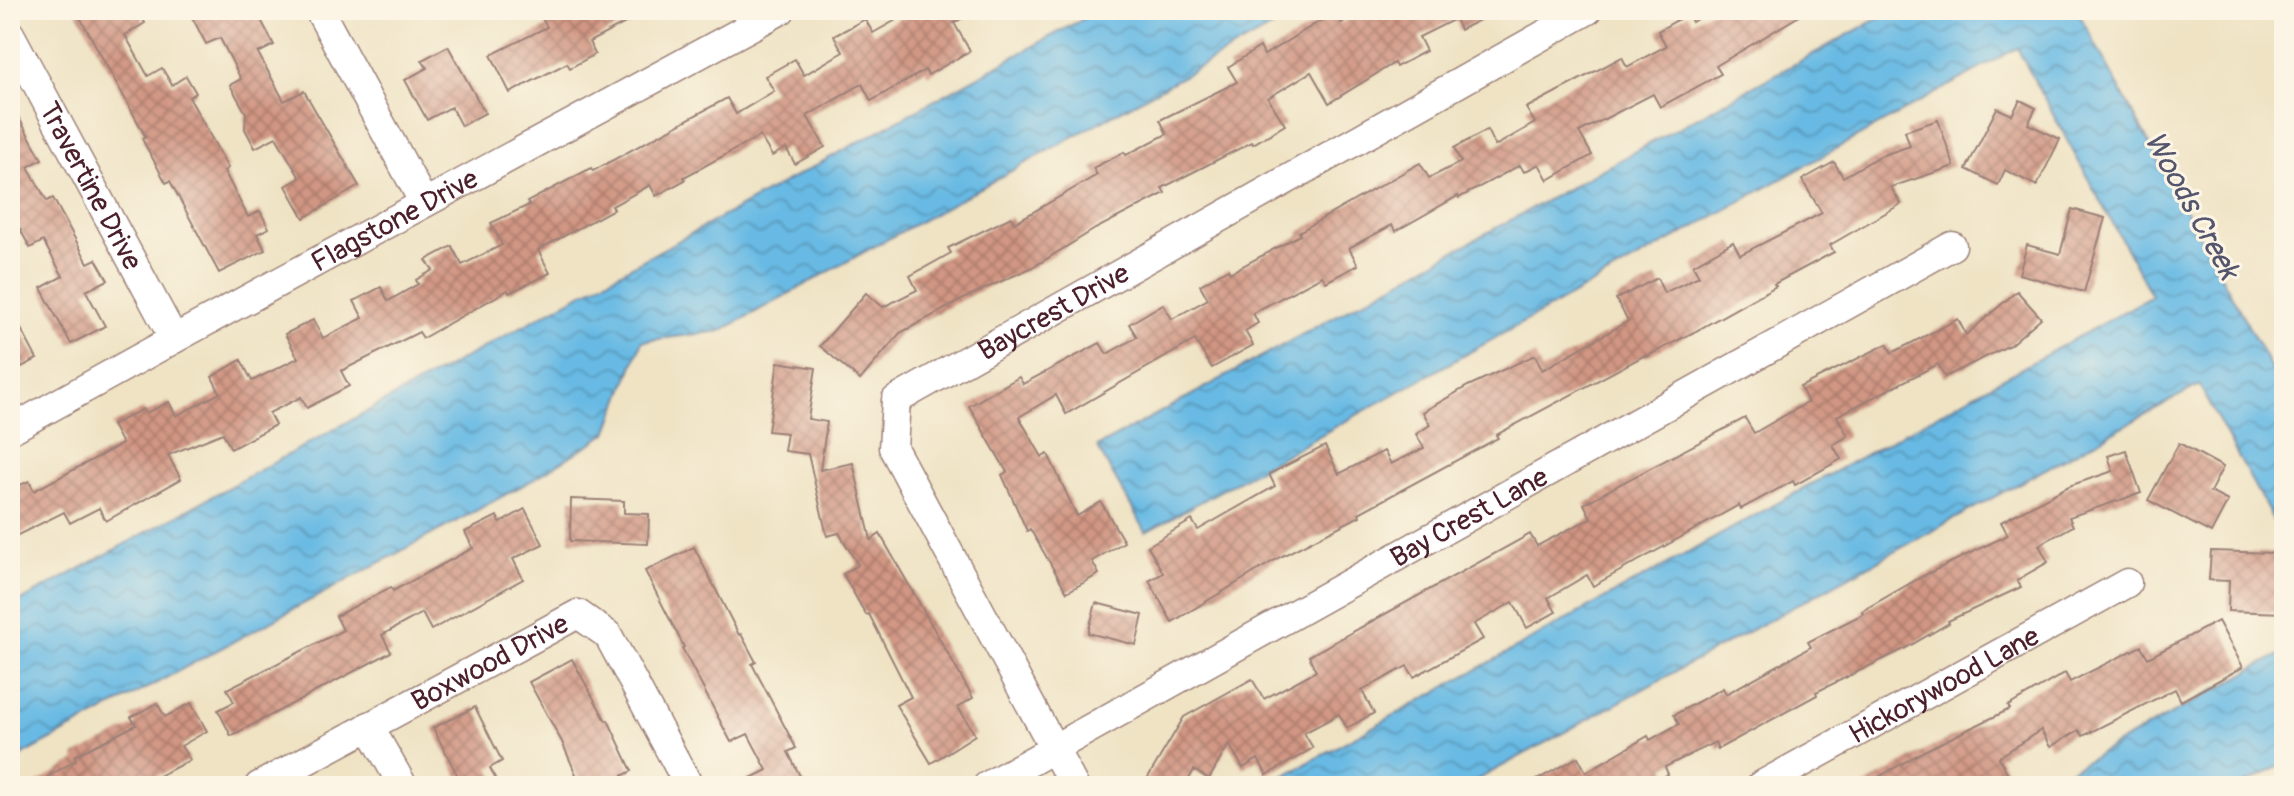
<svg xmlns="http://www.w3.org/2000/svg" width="2294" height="796" viewBox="0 0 2294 796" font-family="Pangolin,sans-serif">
<defs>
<pattern id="water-waves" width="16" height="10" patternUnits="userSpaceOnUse" patternTransform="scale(2)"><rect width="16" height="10" fill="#68bae4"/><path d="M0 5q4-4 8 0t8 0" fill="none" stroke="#5897b9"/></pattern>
<pattern id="building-cross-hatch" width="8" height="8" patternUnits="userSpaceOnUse" patternTransform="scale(2)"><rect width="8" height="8" fill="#d29784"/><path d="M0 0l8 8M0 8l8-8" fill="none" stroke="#ac7b6c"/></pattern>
</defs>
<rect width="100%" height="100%" fill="#fcf5e5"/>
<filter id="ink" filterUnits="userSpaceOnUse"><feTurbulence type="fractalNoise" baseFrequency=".0125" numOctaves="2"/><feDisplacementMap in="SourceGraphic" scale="16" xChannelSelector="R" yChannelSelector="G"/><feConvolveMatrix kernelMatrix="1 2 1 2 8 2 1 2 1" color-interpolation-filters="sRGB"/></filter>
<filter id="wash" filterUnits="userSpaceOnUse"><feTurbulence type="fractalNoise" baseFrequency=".006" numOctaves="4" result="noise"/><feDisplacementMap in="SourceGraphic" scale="32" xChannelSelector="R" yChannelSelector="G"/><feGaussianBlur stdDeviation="1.8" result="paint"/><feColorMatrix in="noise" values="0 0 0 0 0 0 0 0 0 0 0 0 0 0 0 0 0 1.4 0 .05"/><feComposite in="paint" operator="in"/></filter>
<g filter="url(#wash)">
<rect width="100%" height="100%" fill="#efe3c4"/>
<g fill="url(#water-waves)" stroke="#596c88" stroke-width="2">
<path d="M1099,10H1303L721,331L642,341L607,433L531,481L10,762V607Z"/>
<path d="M1893,10H2077L2284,392V540L2199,385L1466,786H1266L2152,296L2017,48L1146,532L1097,447Z"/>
<path d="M2284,652V764L2241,786H2041Z"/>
</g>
<g id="blocks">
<g fill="url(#building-cross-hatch)">
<path d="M76,10H138L145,23L125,35L148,76L162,68L172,85L186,76L196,93L189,97L228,168L224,171L248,217L260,211L269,228L257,234L265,250L219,273L170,181L166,183L142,139L146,137Z"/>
<path d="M206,10H256L274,45L258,53L284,101L304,91L359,186L304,218L286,186L300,178L276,137L255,148L245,129L246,113L230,85L241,79L220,38L206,44L192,17Z"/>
<path d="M550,10H650L589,42L595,54L570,68L567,63L510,93L491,55L547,27L540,15Z"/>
<path d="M914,10H977L954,23L970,51L928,75L925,70L871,101L862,84L807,116L825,147L795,164L786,148L772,156L760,136L684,177L685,180L656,196L650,185L612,206L614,209L538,250L550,273L509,293L508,290L423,338L419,332L341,371L349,386L307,408L301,397L269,413L275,425L231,449L223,433L168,455L181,479L106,521L99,508L70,523L64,512L10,539V503L16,500L11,489L29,481L34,491L122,444L112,425L143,409L146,413L169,402L176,416L220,393L212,377L241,360L252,381L298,358L285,334L313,320L323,338L363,318L354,301L381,287L388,301L418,284L416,280L433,270L426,260L452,246L462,265L502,245L491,223L529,205L527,202L591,168L593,171L727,98L736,114L774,91L765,76L795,59L804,75L843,52L834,36L865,19L873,33Z"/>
<path d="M1368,10H1499L1460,30L1455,19L1419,37L1426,51L1396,67L1394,63L1329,103L1311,72L1268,98L1285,125L1253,144L1252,142L1162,188L1165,193L1095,229L1035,266L971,295L900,333L860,380L820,346L866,293L883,307L917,290L910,276L951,253L948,248L1011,217L1014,223L1097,175L1093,168L1124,152L1126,155L1167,134L1160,120L1237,82L1228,67L1260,47L1264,55L1335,12L1341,23Z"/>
<path d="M1711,10H1809L1716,66L1721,74L1660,107L1653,94L1579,132L1592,155L1548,180L1539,164L1524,172L1520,165L1459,198L1458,196L1396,231L1392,225L1349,248L1358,265L1326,282L1322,276L1253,313L1258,323L1245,331L1253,345L1212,368L1195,340L1066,414L1056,395L1019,417L1042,457L1048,454L1077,516L1101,502L1124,542L1092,561L1099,574L1067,592L1030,529L1027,531L1002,475L1007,472L969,406L1019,377L1023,384L1100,343L1107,354L1137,337L1129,324L1163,304L1172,319L1208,299L1200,285L1228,269L1230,273L1300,235L1299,232L1420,163L1429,178L1461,162L1454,148L1487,130L1495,146L1535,123L1526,108L1622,57L1627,67L1666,46L1658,31L1688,14L1692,22Z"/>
<path d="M448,46L485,113L461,126L451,107L427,120L405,80L427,68L422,60Z"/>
<path d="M2020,100L2036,108L2028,124L2060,139L2037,186L2005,170L1998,185L1966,169L1997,108L2012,115Z"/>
<path d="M10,102L42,159L28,167L47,201L53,198L88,263L96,259L108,280L86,291L105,326L71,344L41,288L63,276L43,241L30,248L10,210Z"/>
<path d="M1938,120L1954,166L1891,187L1901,204L1830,245L1834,252L1774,284L1776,286L1694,332L1646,357L1645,355L1496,435L1498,438L1359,513L1360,516L1280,557L1172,622L1149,581L1163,573L1148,546L1192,520L1198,530L1275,486L1269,474L1325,446L1339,474L1384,451L1391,464L1424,448L1416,434L1430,425L1423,412L1468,386L1535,355L1542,370L1628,321L1616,299L1657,278L1664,293L1699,276L1693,265L1733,242L1740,255L1822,213L1802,180L1834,162L1843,177L1880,156L1910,146L1905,131Z"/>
<path d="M2072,209L2105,218L2084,292L2019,274L2027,245L2060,254Z"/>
<path d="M2017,291L2041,318L2010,345L1945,377L1938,364L1837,416L1848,436L1833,445L1841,459L1795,485L1793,481L1741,509L1739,505L1593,586L1587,575L1548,598L1556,612L1527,628L1513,602L1474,624L1483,639L1414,677L1407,666L1362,691L1374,713L1347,728L1339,714L1304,733L1313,748L1267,775L1258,759L1243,768L1229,744L1209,779L1194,770L1185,786H1159L1147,779L1184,717L1252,679L1264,699L1316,671L1309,656L1530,534L1537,546L1591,518L1584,504L1611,489L1745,418L1754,433L1808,402L1800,387L1887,344L1892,353L1958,319L1966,335Z"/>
<path d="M10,308L37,359L10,373Z"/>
<path d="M778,362L816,368L808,419L827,422L820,470L853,463L871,540L880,534L973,698L958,707L975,735L931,763L896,705L911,697L869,614L866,615L843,574L858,565L839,533L827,536L808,454L784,451L787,433L768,431Z"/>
<path d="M2179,443L2223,467L2210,492L2228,501L2211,533L2148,500Z"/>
<path d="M2126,450L2141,493L2069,517L2073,526L2039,545L2048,562L2017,580L2021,587L1948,621L1949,623L1904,649L1816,692L1817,695L1718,749L1715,742L1665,767L1668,774L1647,786H1526L1578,757L1586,772L1648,736L1650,740L1679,724L1674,715L1723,688L1726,694L1811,647L1808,642L1863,614L1862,611L1923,576L2008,535L2001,522L2069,486L2113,471L2108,456Z"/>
<path d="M571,499L624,501V513L649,514L648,544L570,541Z"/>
<path d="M525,509L543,544L513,559L523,579L431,630L422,613L382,635L391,652L231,736L218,710L234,702L227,689L343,630L336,616L391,587L393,591L473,548L465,532L497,516L500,523Z"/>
<path d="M694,547L739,635L741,634L756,662L752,664L796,748L788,752L805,786H735L767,770L748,734L731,742L682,648L684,647L645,571Z"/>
<path d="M2211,551L2274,553V559H2284V613L2228,611L2229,581L2209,580Z"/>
<path d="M1096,603L1143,615L1136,645L1088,633Z"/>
<path d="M2218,621L2243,667L2181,701L2175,689L2083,736L2079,730L2050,747L2041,730L1999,757L2008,774L1985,786H1863L1926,750L2010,709L2008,706L2065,673L2070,682L2141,646L2148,658Z"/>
<path d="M572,659L606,721L608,720L632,771L602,786H581L562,742L529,682Z"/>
<path d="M157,703L165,717L191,703L207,731L181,746L190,760L139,786H32L76,760L74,756L136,725L131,717Z"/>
<path d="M475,707L502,761L490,768L499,786H463L433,728Z"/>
</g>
</g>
</g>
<g filter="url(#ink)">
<use href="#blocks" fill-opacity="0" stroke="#9c8178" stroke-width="2"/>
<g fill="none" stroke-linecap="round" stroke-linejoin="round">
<defs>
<g id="minor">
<path d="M319,10L424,203"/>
<path id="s1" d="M10,34L174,339"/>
<path id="s2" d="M10,430L174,339L781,10"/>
<path d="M369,726L403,786"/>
<path id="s3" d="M259,786L578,614L608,635L689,786"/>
<path id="s4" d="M987,786L1952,246"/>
<path id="s5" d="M1074,786L893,448L896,400L1588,10"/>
<path id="s6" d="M1760,786L2127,583"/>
</g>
</defs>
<use href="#minor" stroke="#9c8178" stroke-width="31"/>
<use href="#minor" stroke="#fff" stroke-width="28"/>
</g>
</g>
<g text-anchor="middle" stroke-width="6" stroke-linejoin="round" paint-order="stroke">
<g font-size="28" fill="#4a1f2b" stroke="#fcf5e5">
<text dy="10" stroke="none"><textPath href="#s1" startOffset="172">Travertine Drive</textPath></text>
<text dy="10" stroke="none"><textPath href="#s2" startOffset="438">Flagstone Drive</textPath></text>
<text dy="10" stroke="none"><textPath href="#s5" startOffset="612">Baycrest Drive</textPath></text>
<text dy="10" stroke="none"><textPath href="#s4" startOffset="552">Bay Crest Lane</textPath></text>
<text dy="10" stroke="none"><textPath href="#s3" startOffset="262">Boxwood Drive</textPath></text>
<text dy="10" stroke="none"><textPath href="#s6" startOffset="210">Hickorywood Lane</textPath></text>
</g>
<g font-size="30" font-style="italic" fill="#54556c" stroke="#fcf5e5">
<text transform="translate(2192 205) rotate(61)" y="10">Woods Creek</text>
</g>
</g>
<rect width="2294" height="796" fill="none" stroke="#fcf5e5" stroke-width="40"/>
</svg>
